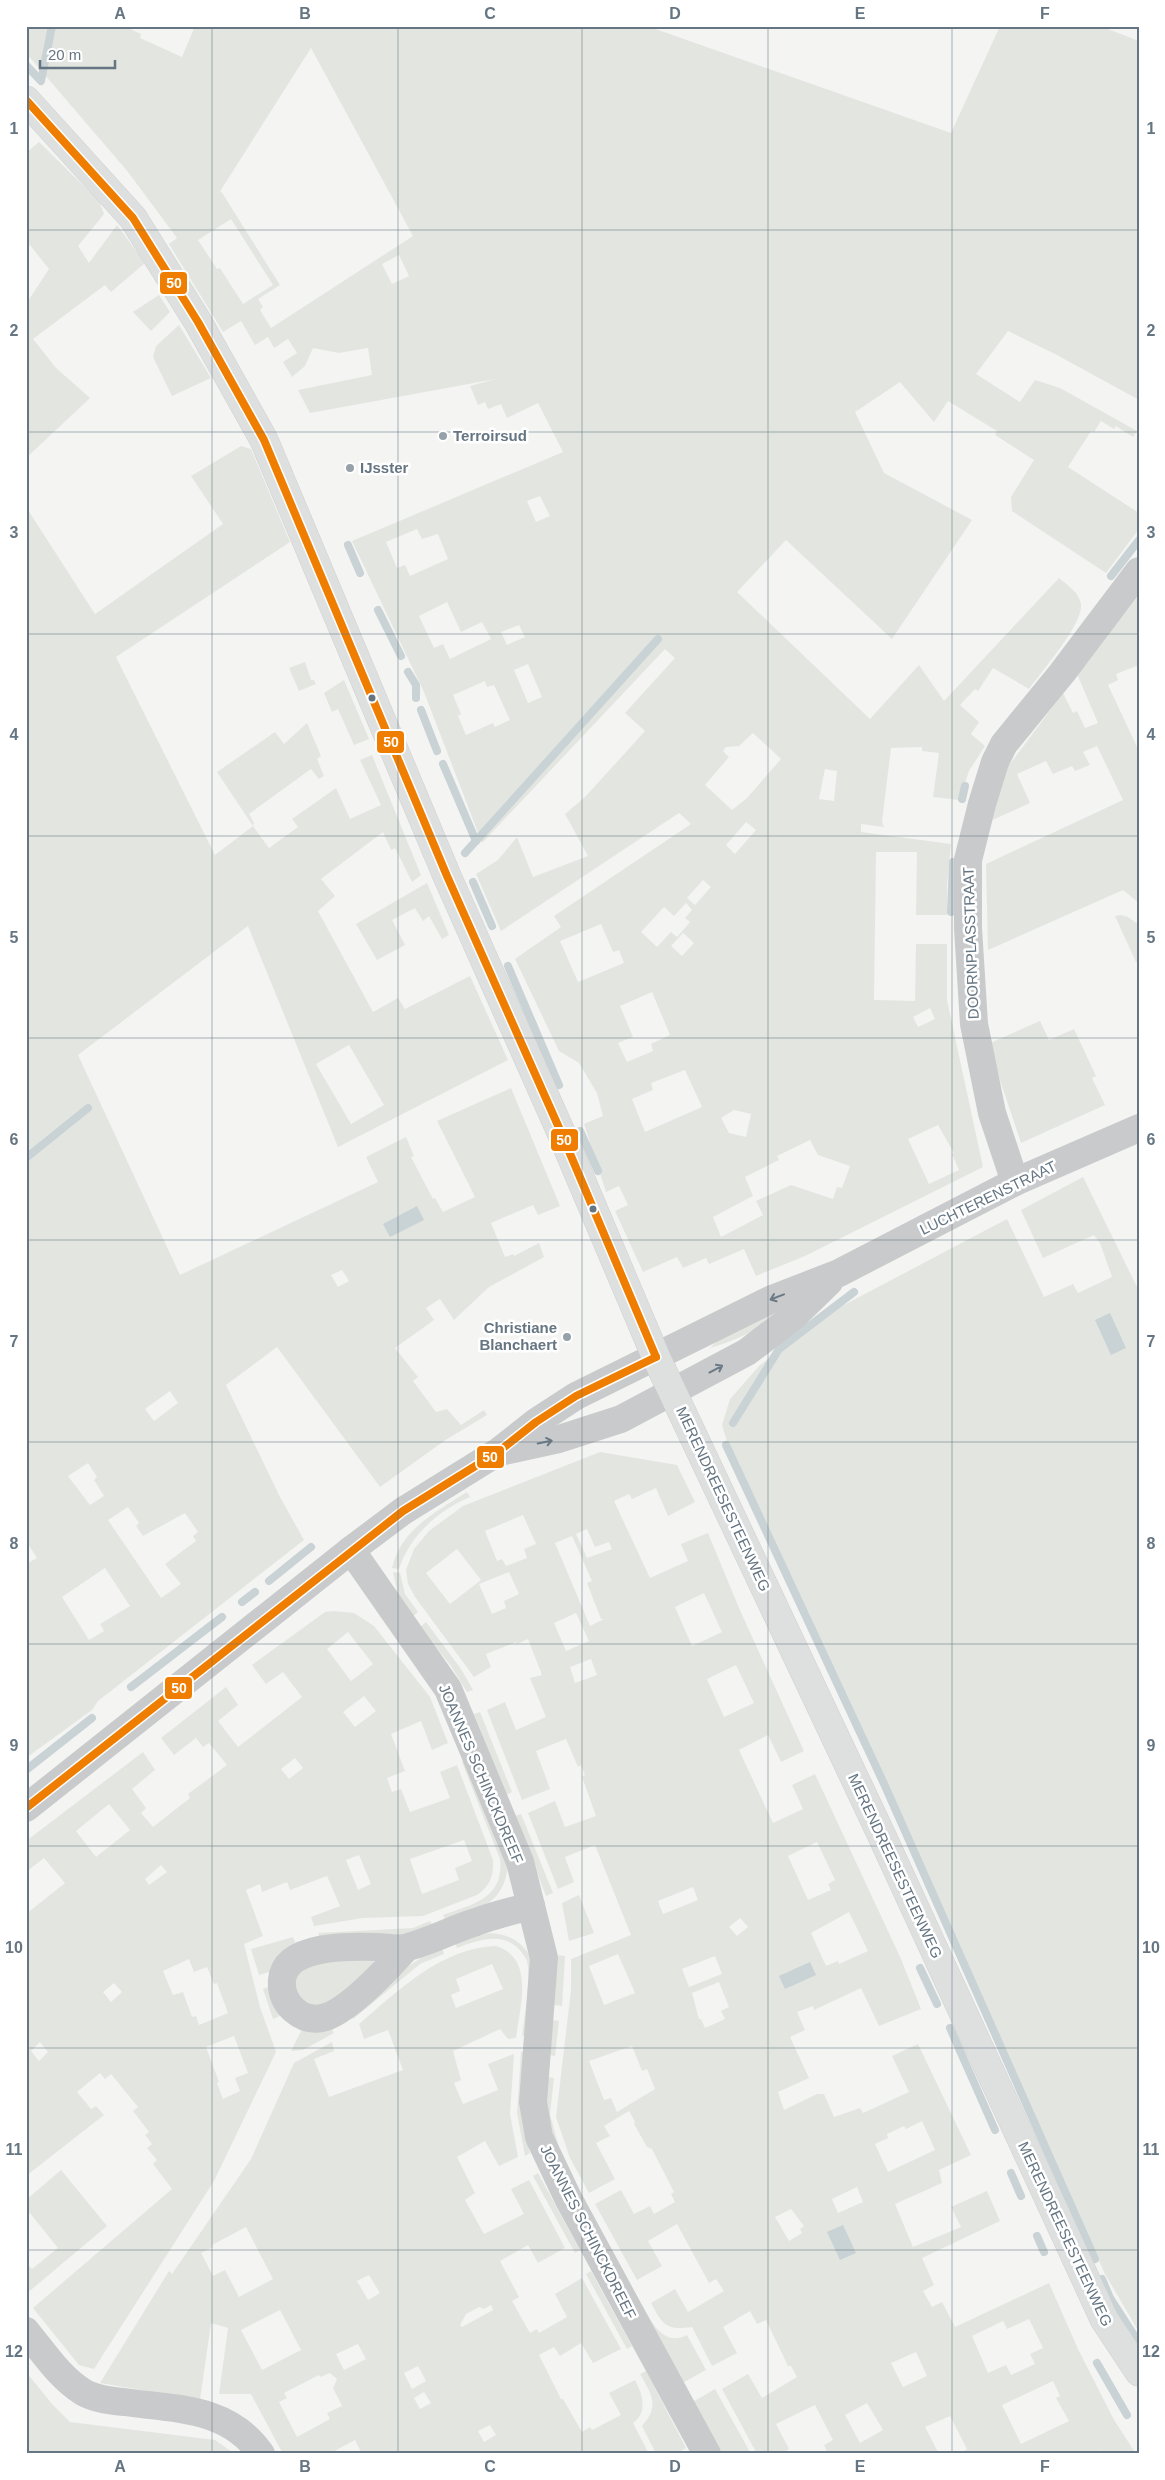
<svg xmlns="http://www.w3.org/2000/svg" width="1165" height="2480" viewBox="0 0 1165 2480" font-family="Arial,sans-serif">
<rect width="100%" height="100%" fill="#f4f4f3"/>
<g fill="#e3e6e0" fill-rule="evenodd">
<path d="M26,26H129L128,28L141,34L140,38L182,57L195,26H647L951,133L1000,26H1100L1139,41V400L1057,355L1008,331L976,374L1020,402L1035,380L1060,388L1137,431L1133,437L1116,426L1114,429L1101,421L1094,432L1091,431L1068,467L1139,513V529L1106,573L1012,511L1011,497L1034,460L995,435L997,431L948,401L934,422L900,382L855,412L884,473L972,520L892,639L786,540L737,592L870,719L919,665L944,701L1059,578C1067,585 1079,592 1081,604C1084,623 1041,672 1029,689L993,668L978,691L975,689L960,705L979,722L971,734L985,746L969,771L959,800L933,797L939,753L922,751V747L891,748L882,822L884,827L861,824V832L951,844L947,885V915H916L917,852H876L874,1000L915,1001L916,944H947V1000L983,1167L805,1256L756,1276L744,1249L709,1264L706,1258L683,1268L677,1257L643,1272L615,1211L628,1205L619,1186L606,1192L584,1124L603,1116L597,1093L579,1063L559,1051L515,959L561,927L554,916L691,824L679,813L501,931L476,874L498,860L517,837L533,877L588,856L565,814L586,796L645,731L625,713L675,658L665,649L482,843L424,692L352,541L563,452L538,403L507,418L501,404L488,409L485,402L478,405L470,386L496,379L310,413L298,390L372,375L368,348L339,353L313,348L305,366L292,377L283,362L297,353L288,339L274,348L268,337L255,345L241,321L223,332L169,244L177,238L128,172L26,53ZM311,48L413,236L271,328L260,310L263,307L258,299L280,285L221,191L219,193ZM231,219L273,285L243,304L220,268L217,269L198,240ZM399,255L409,276L392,284L382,264ZM540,496L550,516L536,522L527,501ZM417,529L422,539L438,534L448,559L410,576L405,565L397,568L386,542ZM447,602L461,632L482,622L491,639L450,659L443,644L434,648L419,616ZM519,625L525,637L507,645L501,632ZM528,664L542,697L528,703L514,670ZM485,681L487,687L494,685L510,720L495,727L493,723L466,735L458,716L461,714L453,695ZM753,733L781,759L747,798L732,810L705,785L729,757L723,751L726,747L739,746ZM825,769L837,771L834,801L819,799ZM746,822L756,830L735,854L726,845ZM703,880L711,887L695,905L687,898ZM686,903L692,910L685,918L690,922L677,937L671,932L657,947L641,932L664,907L674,916ZM601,924L613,952L619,950L624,963L578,982L560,941ZM683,933L694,943L682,956L671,946ZM652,992L670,1035L651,1044L653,1051L627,1062L618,1043L633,1037L620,1006ZM930,1008L935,1019L918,1027L913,1017ZM685,1070L702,1107L645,1132L632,1099L653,1090L651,1083ZM734,1110L751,1114L746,1137L729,1133L721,1118ZM938,1125L954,1153L952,1154L959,1170L929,1184L908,1139ZM810,1140L818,1155L850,1166L842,1188L837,1187L833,1199L791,1185L756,1201L763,1215L721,1237L713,1217L753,1196L745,1177L779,1160L777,1156Z"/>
<path d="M39,142L99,201L104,214L78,246L89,263L117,225L145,263L111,292L105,285L33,339L56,368L90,398L26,458V304L49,269L30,245L26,246V153Z"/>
<path d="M159,295L170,312L151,331L133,312Z"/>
<path d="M179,325L211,378L172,396L153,357L156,346Z"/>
<path d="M241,446L251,449L290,542L116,657L215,855L253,826L217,772L275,732L284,744L307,723L321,756L317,759L324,776L319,779L311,769L249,814L254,823L253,826L269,848L298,827L292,819L336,788L350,819L381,805L360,760L372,755L421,875L412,882L395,848L391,850L383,832L321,879L335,896L318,911L373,1012L398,998L405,1009L470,976L508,1060L338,1147L248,926L78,1055L180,1275L378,1182L366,1157L406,1137L414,1156L411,1157L433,1199L435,1198L443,1212L475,1197L437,1121L511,1088L560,1206L538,1215L533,1205L491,1223L505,1257L513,1254L514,1256L539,1243L544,1257L489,1287L454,1320L440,1299L426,1308L434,1320L395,1348L418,1377L413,1381L436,1412L447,1409L461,1425L484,1410L487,1415L444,1441L380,1487L277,1347L226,1385L280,1497L304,1540L98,1701L92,1710L26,1758V1564L37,1558L26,1541V507L95,614L223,524L191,476ZM349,1045L384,1105L351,1124L316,1064ZM342,1270L349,1281L338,1287L331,1275ZM170,1391L178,1403L154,1421L145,1409ZM88,1463L97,1477L94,1480L104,1496L90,1505L68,1476ZM128,1507L139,1523L136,1526L143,1536L185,1513L198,1532L193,1536L196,1541L165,1564L181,1584L161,1598L108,1520ZM105,1568L130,1606L100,1624L104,1631L89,1640L62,1597Z"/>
<path d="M1139,595V665L1116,674L1118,680L1108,685L1139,751V903L1123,890L988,950L986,864L1123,800L1097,746L1083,752L1090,765L1075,771L1072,766L1053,774L1046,761L1017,774L1030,803L990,821L1007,768L1063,693L1073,713L1077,711L1085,728L1098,723L1077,674Z"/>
<path d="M305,662L311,680H314L316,684L299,691L289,668Z"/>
<path d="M344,680L369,739L354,745L338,709L332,712L324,693Z"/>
<path d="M427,883L449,935L442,939L429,916L423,921L415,908L392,920L405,945L377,960L356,924Z"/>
<path d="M1121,915L1128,917L1139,925V961L1136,962L1115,916Z"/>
<path d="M1040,1021L1049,1040L1074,1029L1096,1076L1092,1078L1105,1105L1021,1143L988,1044Z"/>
<path d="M1083,1177L1139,1291V2332L1105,2274L732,1458L722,1425L730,1399L760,1365L825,1315L1007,1219L1044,1297L1073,1284L1078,1293L1112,1277L1100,1243L1094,1235L1043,1258L1021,1210Z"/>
<path d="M775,1311V1316C755,1332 734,1341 710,1348L723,1335Z"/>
<path d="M600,1452L677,1465L695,1502L668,1516L656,1488L632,1499L629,1494L614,1501L650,1578L688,1561L681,1544L708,1533L739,1608L804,1751L781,1762L768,1735L739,1750L773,1823L803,1809L792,1785L815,1774L901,1959L921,2009L879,2026L861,1988L814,2010L813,2006L797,2012L805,2030L790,2037L809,2078L778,2092L784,2110L817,2094H824L834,2117L860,2108L863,2113L909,2092L892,2056L918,2044L971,2155L939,2170L942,2183L895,2204L913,2247L961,2227L951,2207L987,2191L1000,2221L922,2258L934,2285L923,2291L932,2307L942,2302L955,2327L1049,2283L1078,2349L1113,2418L1136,2454H1103L1101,2450L1095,2454H959L967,2449L950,2416L925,2427L939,2454H828L824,2445L833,2440L815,2405L776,2424L789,2449L780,2454H757L722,2389L748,2374L762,2398L797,2377L791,2366H788L766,2320L757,2324L750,2311L723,2327L737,2353L712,2366L692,2327C666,2331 662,2324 651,2303L675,2289L688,2312L724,2291L716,2279L709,2283L677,2224L648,2241L662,2266L637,2280L595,2204L621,2190L634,2214L650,2206L654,2214L675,2202L671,2194L674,2192L652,2149L647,2147L634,2124L635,2122L629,2111L604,2126L610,2136L596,2143L615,2179L589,2193L570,2158L556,2117L571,1990V1959L631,1935L595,1845L565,1857L574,1882L558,1889L528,1813L555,1801L565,1827L596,1816L582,1777L585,1775L581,1765L578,1767L566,1739L536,1751L550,1789L522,1800L487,1710L505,1702L516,1730L546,1717L530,1678L542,1675L528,1639L517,1644L516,1642L486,1654L491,1667L474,1677L415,1597L408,1584L406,1570L414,1549L429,1531L463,1506ZM523,1515L536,1544L524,1549L527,1558L506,1566L502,1559L497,1561L485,1531ZM587,1529L595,1547L609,1542L612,1549L587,1558L576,1534ZM572,1536L592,1581L587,1583L601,1619H604L590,1626L555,1543ZM457,1549L481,1580L450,1604L426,1573ZM509,1572L519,1594L504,1601L506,1608L492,1614L479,1584ZM704,1593L722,1632L692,1646L675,1607ZM576,1613L589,1641L566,1651L554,1623ZM591,1659L597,1675L575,1683L570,1667ZM736,1665L754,1703L724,1717L707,1679ZM817,1842L835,1880L828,1884L831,1890L808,1900L788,1856ZM693,1887L698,1900L663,1914L658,1901ZM849,1912L868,1951L839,1964L838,1961L826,1966L811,1933ZM740,1918L748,1927L737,1936L729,1927ZM618,1954L635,1993L604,2005L589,1966ZM715,1956L722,1974L689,1987L682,1969ZM719,1982L729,2007L721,2011L725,2019L705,2028L701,2019H699L692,1993ZM632,2046L642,2071L647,2069L655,2089L617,2112L611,2098L604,2100L589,2061ZM922,2121L935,2150L888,2172L875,2144L888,2138L887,2134L904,2126L906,2129ZM857,2187L863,2202L838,2213L832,2199ZM791,2209L804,2226L800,2229L802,2233L789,2241L775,2217ZM1029,2319L1043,2348L1030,2354L1035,2364L1011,2375L1006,2365L988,2373L972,2336L1003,2321L1007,2329ZM916,2352L927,2376L903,2387L891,2363ZM1053,2381L1060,2396L1056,2398L1069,2421L1021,2444L1002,2405ZM867,2403L883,2430L860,2443L845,2415Z"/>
<path d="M467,1492L470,1497C438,1511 410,1535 399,1569L392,1568C401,1529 436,1512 467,1492Z"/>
<path d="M393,1572L400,1573L405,1594L418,1612L412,1617L398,1595Z"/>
<path d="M334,1611L354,1613L374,1626L430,1697L448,1743L432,1750L421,1721L391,1734L405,1771L387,1778L392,1792L401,1789L410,1812L450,1798L440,1772L457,1765L493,1860C494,1876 490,1886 477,1895L423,1916L363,1918L314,1926L311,1917L340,1906L327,1876L290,1890L287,1882L262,1892L260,1884L246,1890L263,1936L244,1944L260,2007L276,2052L214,2181L94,2369L79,2365L33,2308L172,2189L153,2164L157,2160L147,2148L152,2144L145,2135L149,2132L133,2111L138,2107L111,2074L105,2079L100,2073L77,2092L91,2109L96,2106L104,2115L26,2176V1914L65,1883L44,1858L26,1872V1841L143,1752L155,1770L132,1789L146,1808L141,1813L153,1827L190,1798L188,1794L227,1765L209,1743L203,1747L196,1738L174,1755L161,1738L226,1687L238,1705L218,1721L238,1747L302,1697L283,1672L266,1684L252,1665L325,1612ZM348,1632L373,1664L351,1681L327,1649ZM364,1696L376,1711L355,1727L343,1712ZM295,1758L303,1768L289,1779L281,1769ZM109,1804L130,1830L96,1857L76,1831ZM464,1840L472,1861L455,1868L459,1880L422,1894L410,1859ZM359,1855L371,1884L358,1890L346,1860ZM161,1865L167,1872L149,1885L145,1879ZM189,1959L194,1972L207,1967L214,1984L217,1983L228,2013L199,2025L196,2016L192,2017L183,1992L173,1995L163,1971ZM114,1983L122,1992L111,2002L103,1992ZM234,2036L248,2073L235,2078L240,2091L223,2099L217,2083L219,2082L206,2047ZM40,2042L48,2052L39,2061L31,2051Z"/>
<path d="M426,1622L461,1669L473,1690L467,1692L451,1666L420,1627Z"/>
<path d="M480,1712L512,1792L506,1795L474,1714Z"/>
<path d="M468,1759L508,1863C505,1905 479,1908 446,1921L443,1915C474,1904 504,1898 500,1859L462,1762Z"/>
<path d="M521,1814L553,1893L546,1896L515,1816Z"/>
<path d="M579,1895L594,1933L569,1941L562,1903Z"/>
<path d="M430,1921L433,1926L416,1933L321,1939L318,1933L413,1928Z"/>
<path d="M490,1933C510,1934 522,1942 532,1959L529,2033L522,2036C524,2021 532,1970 526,1959C510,1929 481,1939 457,1948L455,1942L472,1936Z"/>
<path d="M293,1937L296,1945L272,1971L259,1975L251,1949Z"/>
<path d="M496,1946C535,1958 520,2006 516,2038L508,2039L500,2029L453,2051L461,2080L454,2083L463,2104L498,2090L488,2064L514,2054L510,2114L518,2157L499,2166L485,2141L457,2157L475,2193L465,2200L484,2234L524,2214L511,2189L529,2180L565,2248L538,2263L528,2245L500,2261L519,2297L512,2301L530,2333L537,2329L539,2333L567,2317L555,2294L582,2278L621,2349L593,2363L581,2343L560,2356L554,2347L539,2355L561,2399H563L582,2432L590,2427L592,2430L621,2415L609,2393L635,2380C643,2395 648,2412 633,2423L649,2454H616L614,2452L610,2454H362L355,2440L329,2454H283L251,2394H219L228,2328L211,2323L200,2400L100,2383L169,2271L172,2274L251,2159L294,2063L332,2042L334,2051L314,2059L329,2097L403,2070L388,2030L364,2039L359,2024C399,1990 441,1948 496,1946ZM492,1964L503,1989L456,2008L451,1995L460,1991L456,1979ZM246,2227L273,2279L239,2297L225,2270L213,2276L201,2253L213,2247L212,2245ZM369,2275L380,2293L368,2300L357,2281ZM491,2305L493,2310L462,2327L460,2325L466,2314L479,2307L484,2309ZM280,2310L301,2350L262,2370L241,2330ZM358,2344L366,2359L344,2370L336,2354ZM418,2366L426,2381L412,2389L404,2373ZM330,2373L337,2379L333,2388L342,2406L327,2413L330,2419L297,2437L279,2402L287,2398L284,2393L319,2375L320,2377ZM424,2392L431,2403L420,2409L414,2398ZM490,2425L496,2435L484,2442L478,2431Z"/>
<path d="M442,1947L444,1954L420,1964L353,2019L351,2014C380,1990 407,1962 442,1947Z"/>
<path d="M558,1955L565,1956L562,2006L554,2005Z"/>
<path d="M372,1959L375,1965L326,2005H299L291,1980L310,1963Z"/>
<path d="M270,1986L282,2015L273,2019L263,1989Z"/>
<path d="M552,2020L559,2021L555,2056L550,2055Z"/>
<path d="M331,2027L334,2033L303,2050L291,2051L302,2029Z"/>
<path d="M527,2050V2141L530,2153L525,2156L517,2113L521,2052Z"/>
<path d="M547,2077L554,2078L550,2114L559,2148L553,2150L546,2112Z"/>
<path d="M61,2170L107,2226L26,2294V2263L32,2269L58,2248L30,2213L26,2216V2200Z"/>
<path d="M538,2173L580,2250L575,2253L533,2176Z"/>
<path d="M591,2271L632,2346L627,2349L586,2274Z"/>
<path d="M645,2310C653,2326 666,2346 687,2335L706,2370L679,2385L640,2313Z"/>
<path d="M646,2371L686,2448L675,2454H656L642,2426C660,2406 652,2395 640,2374Z"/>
<path d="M26,2372L52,2404L70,2422L215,2440L235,2454H26Z"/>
<path d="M715,2389L751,2454H716L689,2404Z"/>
</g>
<g fill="#c9d2d4">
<path d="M417,1206L424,1220L390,1237L383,1224Z"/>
<path d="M1110,1313L1126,1348L1111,1355L1095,1320Z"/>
<path d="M810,1962L816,1975L785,1989L779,1976Z"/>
<path d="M843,2225L856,2253L840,2260L827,2232Z"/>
</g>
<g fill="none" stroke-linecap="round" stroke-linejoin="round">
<g stroke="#c9d2d4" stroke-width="8">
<path d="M26,65L41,81L52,26"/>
<path d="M348,545L360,573"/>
<path d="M1111,576L1139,540"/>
<path d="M378,610L401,656"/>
<path d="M408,672L416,685V698"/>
<path d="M421,710L437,751"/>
<path d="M443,764L476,841"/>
<path d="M962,799L965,786"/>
<path d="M465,853L658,639"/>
<path d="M473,882L492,926"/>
<path d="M951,912L953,862"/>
<path d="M508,966L559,1085"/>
<path d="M580,1131L598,1171"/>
<path d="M26,1158L88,1108"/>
<path d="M733,1423L779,1349L854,1292"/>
<path d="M726,1445L885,1786L1095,2259"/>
<path d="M269,1581L311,1547"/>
<path d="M242,1602L255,1592"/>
<path d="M131,1687L222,1617"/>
<path d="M26,1770L92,1718"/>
<path d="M920,1968L937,2004"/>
<path d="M950,2028L995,2130"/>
<path d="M1011,2173L1021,2196"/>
<path d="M1037,2236L1044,2252"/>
<path d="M1102,2279L1110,2298L1139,2343"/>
<path d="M1097,2363L1127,2415"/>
</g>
<defs>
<path id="major" d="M26,100L133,218L198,322L264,440L447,876L560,1130L656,1357L881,1834L1104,2319L1139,2372"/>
</defs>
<use href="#major" stroke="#d0d1d1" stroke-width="29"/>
<g stroke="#c9cacb" stroke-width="28">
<path d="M1015,1182L992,1113L974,1024L968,928V860L982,804L995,762L1004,744L1062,673L1139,571"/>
<path d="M504,1451L559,1439L621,1419L747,1352L794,1316L829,1282"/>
<path d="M351,1550L448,1689L520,1862L544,1958L533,2102L539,2137L568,2198L707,2454"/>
<path d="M26,1808L351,1550L403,1511L498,1452L536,1422L576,1396L772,1299L839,1273L1015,1182L1139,1128"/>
<path d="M406,1948C389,1967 347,2013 322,2018C312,2020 302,2017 294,2010C285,2002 281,1992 282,1980C285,1944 352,1946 378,1947C387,1947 399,1950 408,1947C431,1941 453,1929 476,1922C494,1915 513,1911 531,1906"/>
<path d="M26,2331C44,2353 60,2378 83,2392C95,2399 111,2401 124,2402C175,2409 229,2407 261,2454"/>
</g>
<use href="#major" stroke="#dedfdf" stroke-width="28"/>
<defs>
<g id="bus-1">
<path d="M26,100L133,218L198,322L264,440L447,876L560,1130L656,1357"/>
<path d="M26,1808L403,1511L498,1452L536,1422L576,1396L656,1357"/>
</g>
</defs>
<use href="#bus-1" stroke="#fff" stroke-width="11"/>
<use href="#bus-1" stroke="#ef7d00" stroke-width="8"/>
</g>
<defs><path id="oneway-shaft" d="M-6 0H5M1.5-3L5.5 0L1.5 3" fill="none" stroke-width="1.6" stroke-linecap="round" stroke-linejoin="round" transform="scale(1.25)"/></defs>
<g stroke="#6a7986">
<use href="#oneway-shaft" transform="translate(777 1297) rotate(159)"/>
<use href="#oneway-shaft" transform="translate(716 1369) rotate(-28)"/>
<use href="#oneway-shaft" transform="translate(545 1442) rotate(-12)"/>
</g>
<path fill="none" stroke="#657582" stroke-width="1" stroke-opacity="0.55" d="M212,26V2454M398,26V2454M582,26V2454M768,26V2454M952,26V2454M26,230H1139M26,432H1139M26,634H1139M26,836H1139M26,1038H1139M26,1240H1139M26,1442H1139M26,1644H1139M26,1846H1139M26,2048H1139M26,2250H1139"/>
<g fill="#97a1aa" stroke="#fff" stroke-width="2">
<circle cx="443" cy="436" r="5"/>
<circle cx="350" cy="468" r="5"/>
<circle cx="567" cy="1337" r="5"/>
</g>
<g fill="#657582" stroke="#fff" stroke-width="2">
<circle cx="372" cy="698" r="4.5"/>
<circle cx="593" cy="1209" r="4.5"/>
</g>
<g text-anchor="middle" stroke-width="5" stroke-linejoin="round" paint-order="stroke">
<g font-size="15" font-weight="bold" fill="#657582" stroke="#fff" text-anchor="start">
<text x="453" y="441">Terroirsud</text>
<text x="360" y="473">IJsster</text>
<text x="557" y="1333" text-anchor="end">Christiane<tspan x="557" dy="17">Blanchaert</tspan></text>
</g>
<g font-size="15" fill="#657582" stroke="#fff">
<text transform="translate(971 943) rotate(-92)" y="5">DOORNPLASSTRAAT</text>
<text transform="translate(988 1198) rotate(-26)" y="5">LUCHTERENSTRAAT</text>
<text transform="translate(723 1499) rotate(65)" y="5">MERENDREESESTEENWEG</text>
<text transform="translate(481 1774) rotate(67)" y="5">JOANNES SCHINCKDREEF</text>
<text transform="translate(895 1866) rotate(65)" y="5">MERENDREESESTEENWEG</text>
<text transform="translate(588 2232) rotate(63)" y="5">JOANNES SCHINCKDREEF</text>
<text transform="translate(1065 2234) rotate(65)" y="5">MERENDREESESTEENWEG</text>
</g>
</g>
<g stroke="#fff" stroke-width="2">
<rect x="159" y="271" width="29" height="24" rx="5" fill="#ef7d00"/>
<rect x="376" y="730" width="29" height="24" rx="5" fill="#ef7d00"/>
<rect x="550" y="1128" width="29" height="24" rx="5" fill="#ef7d00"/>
<rect x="476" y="1445" width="29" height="24" rx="5" fill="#ef7d00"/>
<rect x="164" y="1676" width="29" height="24" rx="5" fill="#ef7d00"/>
</g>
<g font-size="14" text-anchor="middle" font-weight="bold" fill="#fff">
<text x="174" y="288">50</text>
<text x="391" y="747">50</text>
<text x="564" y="1145">50</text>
<text x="490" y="1462">50</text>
<text x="179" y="1693">50</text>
</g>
<rect width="1165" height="2480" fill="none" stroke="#ffffff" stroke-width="55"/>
<path d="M40 60v8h75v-8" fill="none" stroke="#657582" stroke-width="2.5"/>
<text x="48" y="60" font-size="15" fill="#657582" stroke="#ffffff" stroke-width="4" paint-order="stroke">20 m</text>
<rect x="28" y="28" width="1110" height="2424" fill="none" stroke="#657582" stroke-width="2"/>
<g font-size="16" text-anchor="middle" font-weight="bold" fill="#657582">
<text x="120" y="19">A</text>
<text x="305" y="19">B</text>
<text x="490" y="19">C</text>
<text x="675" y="19">D</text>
<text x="860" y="19">E</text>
<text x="1045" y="19">F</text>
<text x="14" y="134">1</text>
<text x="1151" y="134">1</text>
<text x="14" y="336">2</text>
<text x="1151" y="336">2</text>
<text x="14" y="538">3</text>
<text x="1151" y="538">3</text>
<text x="14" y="740">4</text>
<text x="1151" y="740">4</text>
<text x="14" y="943">5</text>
<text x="1151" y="943">5</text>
<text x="14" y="1145">6</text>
<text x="1151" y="1145">6</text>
<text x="14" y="1347">7</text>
<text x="1151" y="1347">7</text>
<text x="14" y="1549">8</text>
<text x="1151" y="1549">8</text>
<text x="14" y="1751">9</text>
<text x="1151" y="1751">9</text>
<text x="14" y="1953">10</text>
<text x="1151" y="1953">10</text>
<text x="14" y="2155">11</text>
<text x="1151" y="2155">11</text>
<text x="14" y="2357">12</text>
<text x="1151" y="2357">12</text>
<text x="120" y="2472">A</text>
<text x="305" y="2472">B</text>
<text x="490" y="2472">C</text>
<text x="675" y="2472">D</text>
<text x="860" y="2472">E</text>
<text x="1045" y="2472">F</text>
</g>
</svg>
